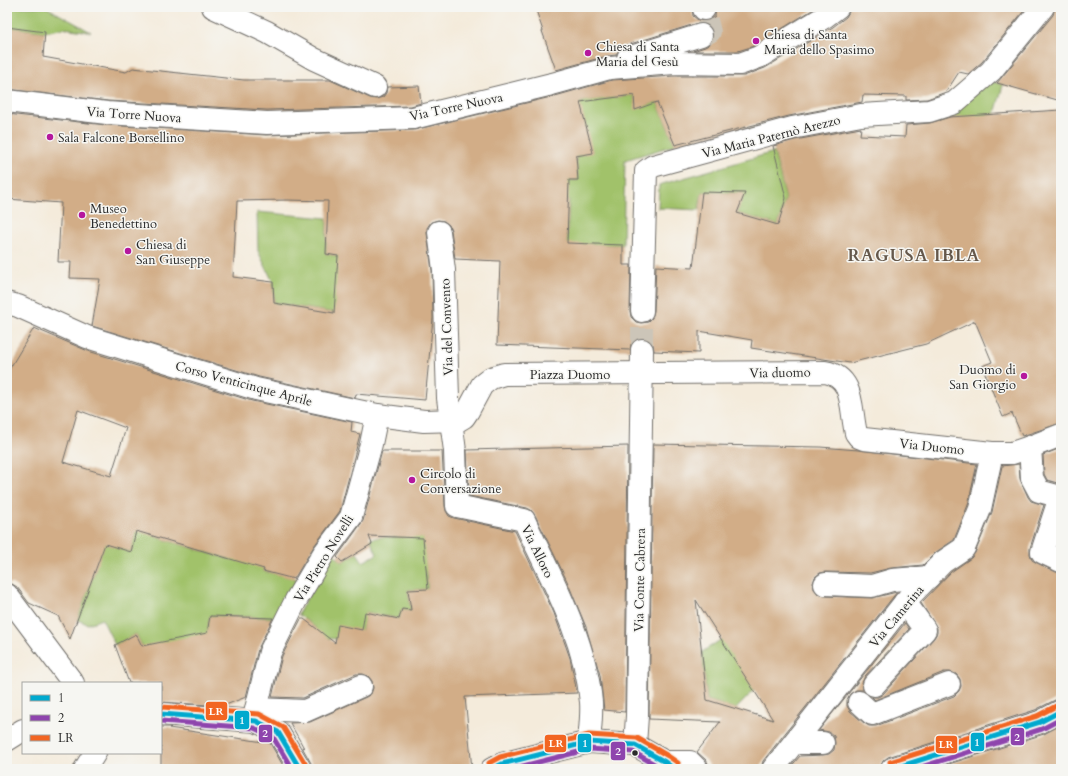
<svg xmlns="http://www.w3.org/2000/svg" width="1068" height="776" viewBox="0 0 1068 776" font-family="Cardo,serif">
<rect width="100%" height="100%" fill="#f6f6f2"/>
<filter id="ink" filterUnits="userSpaceOnUse"><feTurbulence type="fractalNoise" baseFrequency=".025" numOctaves="2"/><feDisplacementMap in="SourceGraphic" scale="8" xChannelSelector="R" yChannelSelector="G"/><feConvolveMatrix kernelMatrix="1 2 1 2 8 2 1 2 1" color-interpolation-filters="sRGB"/></filter>
<filter id="wash" filterUnits="userSpaceOnUse"><feTurbulence type="fractalNoise" baseFrequency=".012" numOctaves="4" result="noise"/><feDisplacementMap in="SourceGraphic" scale="16" xChannelSelector="R" yChannelSelector="G"/><feGaussianBlur stdDeviation="0.9" result="paint"/><feColorMatrix in="noise" values="0 0 0 0 0 0 0 0 0 0 0 0 0 0 0 0 0 1.4 0 .05"/><feComposite in="paint" operator="in"/></filter>
<g filter="url(#wash)">
<rect width="100%" height="100%" fill="#f4ebdb"/>
<g fill="#a1c26b" stroke="#66764b">
<path d="M7,7H46L91,32L64,28L45,32L7,27Z"/>
<path d="M988,80L1003,85L995,114L938,124Z"/>
<path d="M634,95L635,109L657,102L675,145L625,160L623,245L590,244L565,286L569,200L552,181L578,180L576,156L593,152L567,108L585,101Z"/>
<path d="M774,152L786,198L778,225L737,213L744,193L702,192L699,210L658,208L659,185Z"/>
<path d="M257,212L327,218L326,254L338,256L347,315L274,303L273,282L258,251Z"/>
<path d="M142,507L156,537L229,559L236,534L271,542L263,571L297,579L281,618L210,616L203,662L142,646L136,634L115,645L102,619L88,624L77,620L96,568L91,539L131,552Z"/>
<path d="M428,509L438,569L426,572L428,589L408,590L411,610L402,609L399,619L366,612L362,630L336,639L312,637L316,628L298,614L333,553L342,562L357,553L363,562L377,554L370,539L382,537H404Z"/>
<path d="M722,639L761,683L736,709L707,700L702,652Z"/>
</g>
<g id="blocks">
<g fill="#d2ad87" fill-rule="evenodd">
<path d="M535,7H692L693,16L698,20L704,21L710,20L715,16L716,7H817L754,46L738,51H693L705,47L710,44L713,37V31L709,26L703,23H698L624,46L619,49L616,55L607,56L556,70L542,31H543Z"/>
<path d="M850,7H1027L982,62L968,74L959,72L946,92L927,99L906,100V96L863,95L862,102L789,116L675,145L657,102L635,110L634,95L580,102L593,153L576,156L578,180H569L567,243L623,245V265H631L630,311L631,317L636,322L641,323L648,322L652,318L654,311L656,266L693,268L702,192L745,193L737,213L778,225L786,198L773,146L795,140L861,128L860,135L905,137L906,125L930,123L950,117L1061,110V423L1022,436L1012,413L1003,417L982,366L992,362L975,321L926,344L850,363L751,348L752,340L699,331V353L654,351L653,344L649,340L643,338L636,339L631,344L630,350L497,345L500,261L455,259L451,230L449,225L444,221L438,220L431,222L427,228V233L432,271L433,318L425,400L356,394L355,398L259,377L92,326L100,279L70,278L71,262H58L61,203L7,199V114L106,125L266,135L414,130L555,96L612,80L674,76H744L765,68L833,27L846,17L849,12ZM287,200L328,201L326,254L338,256L334,313L274,303L273,282L233,277L237,201Z"/>
<path d="M1055,7H1061V101L997,83L1053,15Z"/>
<path d="M7,27L45,32L43,57L126,72L133,68L244,80H330L370,98L376,99L383,97L386,93L387,87L419,86L421,103L411,106L267,110L108,101L7,89Z"/>
<path d="M34,328L88,351L252,401L352,422L351,432L360,434L340,511L314,546L294,579L263,571L264,569L136,531L131,552L105,544L70,639L58,616L29,603L17,587L12,584L7,583V373ZM78,410L126,428L111,476L63,462Z"/>
<path d="M653,444L820,447L858,450L977,464L968,505L954,540L936,552L923,565L891,568L870,573L825,572L820,573L815,577L813,583L814,589L818,594L824,596L872,598L897,592L763,761L761,769H709V765L706,760L697,752L720,722L649,719ZM696,600L773,720L707,700Z"/>
<path d="M628,446L625,712L604,710L600,675L586,627L567,581L535,515L531,510L527,508L469,496L467,450Z"/>
<path d="M1061,448V484L1047,480L1044,474L1043,455Z"/>
<path d="M382,451H442L445,506L446,511L449,516L454,518L515,531L554,613L570,658L577,693L465,697L472,769H312L311,763L302,747L304,748L290,723L310,722L366,697L371,694L373,688L372,681L368,676L363,674H356L303,698L272,697L282,656L301,619H304L335,643L338,625L362,630L365,612L399,619L402,609L411,610L408,590L428,589L423,538L369,536L372,544L342,562L337,557L363,521Z"/>
<path d="M1019,464L1020,479L1028,497L1031,501L1044,505L1030,548V554L1032,560L1037,563L1056,572L1061,573V699L1055,700L1035,710L888,757L883,761L880,769H789L800,756L823,755L829,754L834,750L835,743L834,736L829,732L819,730L905,623L909,629L865,676L862,683L863,690H856L850,694L847,700V706L850,711L864,723L869,726H876L954,696L959,691L961,686L960,679L956,674L950,672H944L875,700L872,697H878L883,694L934,638L937,633V628L921,603L951,572L971,558L975,553L992,512L1002,466Z"/>
<path d="M210,616L273,618L258,649L246,697L223,706L161,702V683H129L115,645L136,634L142,646L207,633Z"/>
<path d="M1061,725V769H933L1044,734Z"/>
<path d="M161,727H171L169,728L270,743L285,769H161Z"/>
</g>
</g>
</g>
<g filter="url(#ink)">
<use href="#blocks" fill-opacity="0" stroke="#716e69" stroke-width="1"/>
<g fill="none" stroke-linecap="round" stroke-linejoin="round">
<g stroke="#ccc5b8" stroke-width="22" stroke-dasharray="22 11" stroke-linecap="butt">
<path d="M701,35L710,32L704,9"/>
<path d="M642,350V311"/>
</g>
<defs>
<g id="minor">
<path d="M213,7L267,32L314,59L375,87"/>
<path d="M704,7V9"/>
<path d="M628,58L701,35"/>
<path d="M7,101L107,113L267,123L413,118L552,84L610,68L674,63L740,64L759,57L826,16L838,7"/>
<path d="M439,232L444,270L448,398L455,451L457,506L524,520C551,578 585,637 591,702C592,715 590,729 589,742"/>
<path d="M7,303L18,306L87,337L256,389L377,415L424,421L459,420L464,417L468,411L482,385L491,378L504,374L825,372C855,377 850,409 856,433L859,437L864,439L992,453H1012L1030,447L1061,435"/>
<path d="M642,311L646,171L653,166L792,128L861,115L929,111L954,103L991,71L1043,7"/>
<path d="M1030,447L1032,478L1039,491L1061,497"/>
<path d="M1060,497L1042,552L1061,561"/>
<path d="M825,584L872,586L892,580L929,577"/>
<path d="M7,595L73,683"/>
<path d="M874,685L925,630L905,602"/>
<path d="M859,702L872,714L949,684"/>
<path d="M256,709L305,711L361,686"/>
<path d="M161,714L256,721L278,732L300,769"/>
<path d="M256,721V709L270,652L296,600L324,553L351,517L371,444L377,415"/>
<path d="M7,740L23,730"/>
<path d="M794,743H823"/>
<path d="M635,745L637,716L642,350"/>
<path d="M665,762H690L697,769"/>
<path d="M85,769L95,753"/>
<path d="M492,769L502,764L589,742L635,745L665,762L674,769"/>
<path d="M773,769L909,597L943,562L964,548L980,509L992,453"/>
<path d="M892,769L1040,722L1061,711"/>
</g>
</defs>
<use href="#minor" stroke="#716e69" stroke-width="24"/>
<use href="#minor" stroke="#fff" stroke-width="22"/>
<defs>
<g id="bus-1">
<path d="M161,714L256,721L278,732L300,769"/>
<path d="M492,769L502,764L589,742L635,745L665,762L674,769"/>
<path d="M892,769L1040,722L1061,711"/>
</g>
<g id="bus-2">
<path d="M161,721L254,728L273,737L292,769"/>
<path d="M511,769L590,749L633,752L663,769"/>
<path d="M915,769L1042,729L1061,719"/>
</g>
<g id="bus-3">
<path d="M162,707L259,714L283,727L306,765"/>
<path d="M890,762L1037,716L1058,705"/>
<path d="M489,763L500,757L589,735L637,738L668,756L678,763"/>
</g>
</defs>
<use href="#bus-1" stroke="#f6f6f2" stroke-width="8"/>
<use href="#bus-2" stroke="#f6f6f2" stroke-width="8"/>
<use href="#bus-3" stroke="#f6f6f2" stroke-width="8"/>
<use href="#bus-1" stroke="#00a9ce" stroke-width="5"/>
<use href="#bus-2" stroke="#8e44ad" stroke-width="5"/>
<use href="#bus-3" stroke="#f26522" stroke-width="5"/>
</g>
</g>
<g fill="#b5179e" stroke="#f6f6f2" stroke-width="1.5">
<circle cx="756" cy="41" r="4"/>
<circle cx="588" cy="53" r="4"/>
<circle cx="50" cy="137" r="4"/>
<circle cx="82" cy="215" r="4"/>
<circle cx="128" cy="251" r="4"/>
<circle cx="1024" cy="376" r="4"/>
<circle cx="412" cy="480" r="4"/>
</g>
<circle fill="#2b2b2b" stroke="#f6f6f2" stroke-width="1.5" cx="635" cy="753" r="3.5"/>
<g text-anchor="middle" stroke-width="3" stroke-linejoin="round" paint-order="stroke">
<g font-size="13" fill="#2b2b2b" stroke="#f6f6f2" text-anchor="start">
<text x="764" y="39">Chiesa di Santa<tspan x="764" dy="15">Maria dello Spasimo</tspan></text>
<text x="596" y="51">Chiesa di Santa<tspan x="596" dy="15">Maria del Gesù</tspan></text>
<text x="58" y="142">Sala Falcone Borsellino</text>
<text x="90" y="213">Museo<tspan x="90" dy="15">Benedettino</tspan></text>
<text x="136" y="249">Chiesa di<tspan x="136" dy="15">San Giuseppe</tspan></text>
<text x="1016" y="374" text-anchor="end">Duomo di<tspan x="1016" dy="15">San Giorgio</tspan></text>
<text x="420" y="478">Circolo di<tspan x="420" dy="15">Conversazione</tspan></text>
</g>
<g font-size="13" fill="#2b2b2b" stroke="#f6f6f2">
<text transform="translate(456 106) rotate(-12)" y="5">Via Torre Nuova</text>
<text transform="translate(134 114) rotate(4)" y="5">Via Torre Nuova</text>
<text transform="translate(771 136) rotate(-14)" y="5">Via Maria Paternò Arezzo</text>
<text transform="translate(446 327) rotate(-92)" y="5">Via del Convento</text>
<text transform="translate(780 372) rotate(-1)" y="5">Via duomo</text>
<text x="570" y="379">Piazza Duomo</text>
<text transform="translate(244 383) rotate(15)" y="5">Corso Venticinque Aprile</text>
<text transform="translate(932 446) rotate(6)" y="5">Via Duomo</text>
<text transform="translate(538 551) rotate(64)" y="5">Via Alloro</text>
<text transform="translate(323 558) rotate(-58)" y="5">Via Pietro Novelli</text>
<text transform="translate(639 580) rotate(-89)" y="5">Via Conte Cabrera</text>
<text transform="translate(896 616) rotate(-50)" y="5">Via Camerina</text>
</g>
<g font-size="17" font-weight="bold" letter-spacing="1" fill="#65584b" stroke="#f6f6f2">
<text x="914" y="261">RAGUSA IBLA</text>
</g>
</g>
<g stroke="#f6f6f2" stroke-width="1.5">
<rect x="205" y="701" width="23" height="20" rx="4" fill="#f26522"/>
<rect x="234" y="710" width="16" height="20" rx="4" fill="#00a9ce"/>
<rect x="258" y="724" width="15" height="19" rx="4" fill="#8e44ad"/>
<rect x="1010" y="727" width="15" height="19" rx="4" fill="#8e44ad"/>
<rect x="970" y="732" width="15" height="20" rx="4" fill="#00a9ce"/>
<rect x="577" y="733" width="15" height="20" rx="4" fill="#00a9ce"/>
<rect x="544" y="734" width="23" height="19" rx="4" fill="#f26522"/>
<rect x="935" y="735" width="23" height="19" rx="4" fill="#f26522"/>
<rect x="610" y="741" width="16" height="20" rx="4" fill="#8e44ad"/>
</g>
<g font-size="11" text-anchor="middle" font-weight="bold" fill="#fff">
<text x="216" y="715">LR</text>
<text x="242" y="724">1</text>
<text x="265" y="737">2</text>
<text x="1017" y="741">2</text>
<text x="977" y="746">1</text>
<text x="585" y="747">1</text>
<text x="556" y="747">LR</text>
<text x="946" y="748">LR</text>
<text x="618" y="755">2</text>
</g>
<rect width="1068" height="776" fill="none" stroke="#f6f6f2" stroke-width="24"/>
<rect x="22" y="682" width="140" height="72" fill="#f6f6f2" stroke="#a5a5a2"/>
<rect x="30" y="695" width="20" height="6" fill="#00a9ce" stroke="#a5a5a2"/>
<text x="58" y="702" font-size="12" fill="#2b2b2b">1</text>
<rect x="30" y="715" width="20" height="6" fill="#8e44ad" stroke="#a5a5a2"/>
<text x="58" y="722" font-size="12" fill="#2b2b2b">2</text>
<rect x="30" y="735" width="20" height="6" fill="#f26522" stroke="#a5a5a2"/>
<text x="58" y="742" font-size="12" fill="#2b2b2b">LR</text>
</svg>
